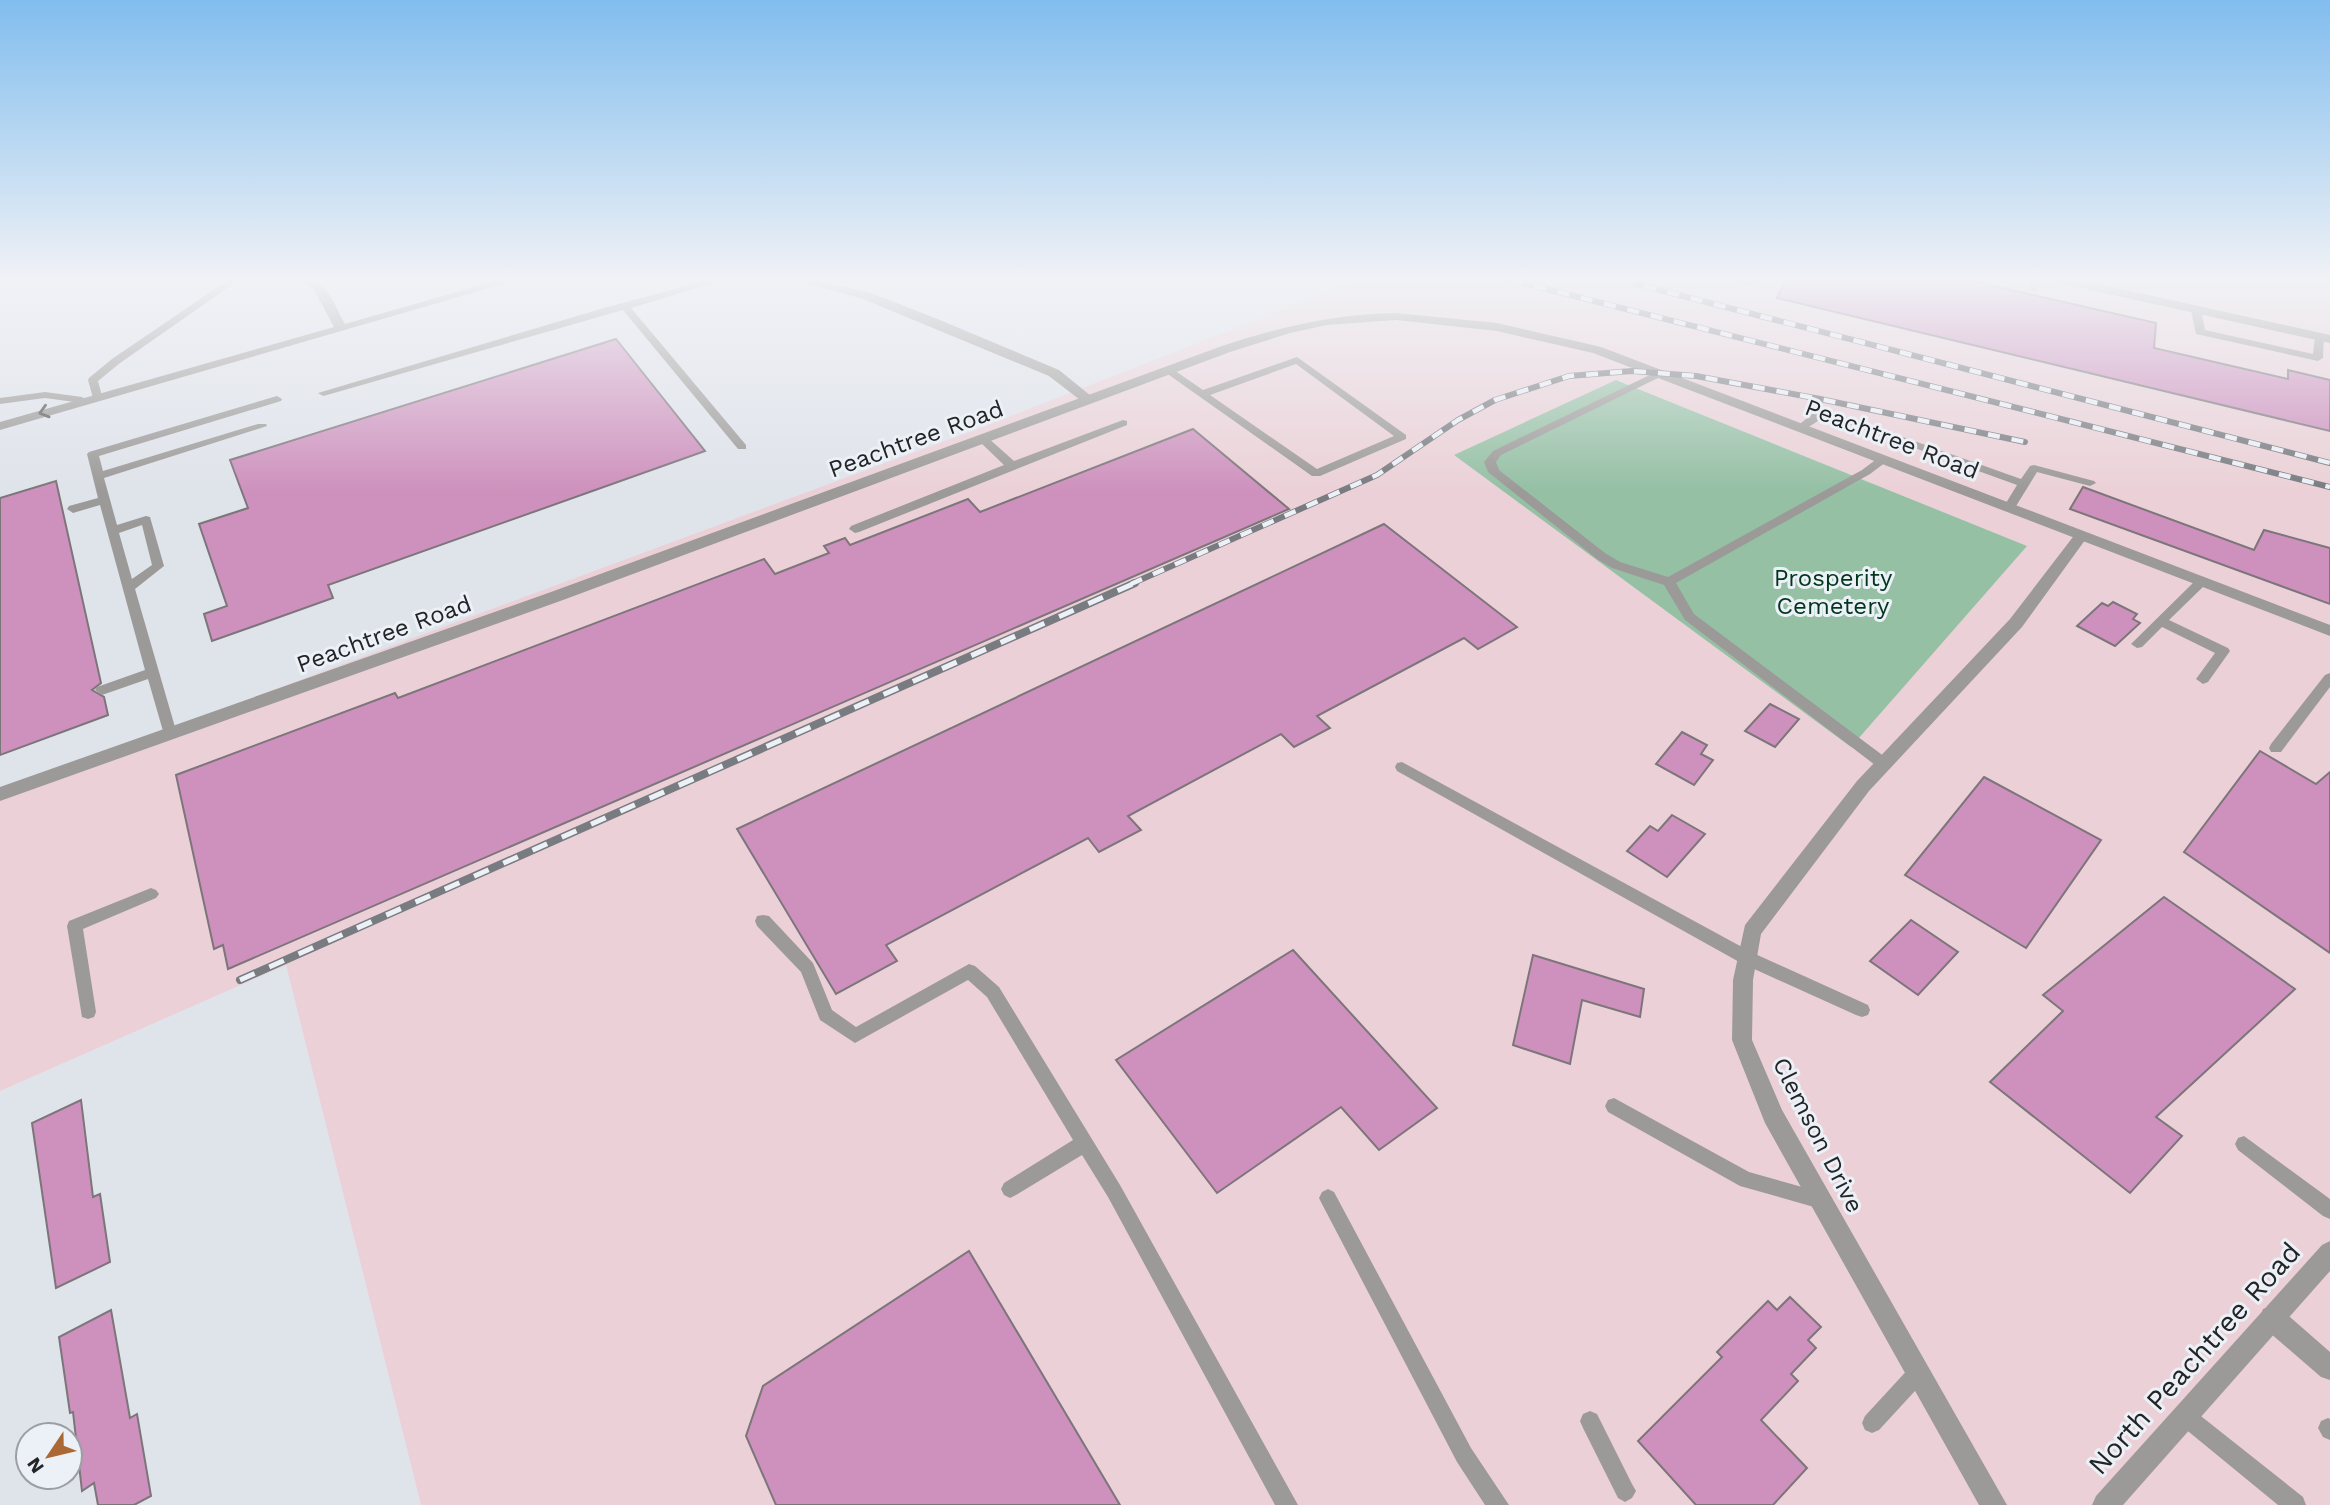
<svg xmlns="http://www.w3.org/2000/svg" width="2330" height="1505" viewBox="0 0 2330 1505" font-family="'Work Sans',sans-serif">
<rect width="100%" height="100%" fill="#dfe3ea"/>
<path fill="#ebd1d7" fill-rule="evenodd" d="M1359,280H2330V1505H421L286,965L0,1091V791L983,427ZM1617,380L2026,546L2027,547L1455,456Z"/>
<path fill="#95c0a4" d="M1616,380L2027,546L1851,747L1454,455Z"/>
<g fill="#ce91bd" stroke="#7c757a" stroke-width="2">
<path d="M1786,280H1967L2156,323L2154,348L2288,379V370L2330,380V431L1777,298Z"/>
<path d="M616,339L705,451L328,585L333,598L212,641L204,614L227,606L199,524L248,508L230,460Z"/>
<path d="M1193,429L1289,509L228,969L223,945L214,949L176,775L395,693L398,698L764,559L775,574L829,553L824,546L845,538L850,545L968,499L980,512Z"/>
<path d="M56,481L101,683L92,690L104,697L108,715L0,755V498Z"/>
<path d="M2083,487L2254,550L2264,530L2330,548V604L2070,509Z"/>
<path d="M1384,524L1517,627L1478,649L1464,638L1317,716L1330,728L1294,747L1281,734L1128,816L1141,830L1099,852L1088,838L886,945L897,961L836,994L737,829Z"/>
<path d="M2113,602L2137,614L2133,619L2140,623L2115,646L2077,626L2102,603L2108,606Z"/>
<path d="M1770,704L1799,719L1775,747L1745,731Z"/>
<path d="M1682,732L1707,745L1701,754L1713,760L1694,785L1656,764Z"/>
<path d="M2260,751L2316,784L2330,772V953L2184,852Z"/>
<path d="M1984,777L2101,840L2026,948L1905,875Z"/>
<path d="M1672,815L1705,834L1667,877L1627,851L1650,826L1658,831Z"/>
<path d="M2164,897L2295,989L2156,1117L2182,1136L2130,1193L1990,1082L2063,1011L2043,995Z"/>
<path d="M1911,920L1958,952L1918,995L1870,961Z"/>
<path d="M1293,950L1437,1108L1379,1150L1341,1107L1217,1193L1116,1060Z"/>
<path d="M1533,955L1644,989L1640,1017L1582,1000L1570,1064L1513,1045Z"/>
<path d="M81,1100L93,1197L100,1194L110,1262L56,1288L32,1123Z"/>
<path d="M969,1251L1120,1505H776L746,1436L763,1386Z"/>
<path d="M1790,1297L1821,1327L1808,1340L1816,1348L1791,1374L1798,1381L1761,1420L1807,1468L1773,1505H1696L1638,1441L1722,1357L1717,1352L1768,1301L1777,1310Z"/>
<path d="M111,1310L130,1418L137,1414L151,1496L134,1505H98L94,1483L82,1491L73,1412L70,1413L59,1337Z"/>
</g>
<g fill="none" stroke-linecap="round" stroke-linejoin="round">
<g fill="#9c9a98" fill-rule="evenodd">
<path d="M228,280H239L120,363L98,381L102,396L97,399L93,398L88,380L89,378L112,359Z"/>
<path d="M708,280H723L631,308L746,445V449H738L623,310L327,395L323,396L318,393L604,308Z"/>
<path d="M1734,280H1757L1750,286Z"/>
<path d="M2032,280H2042L2037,292L2029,290Z"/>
<path d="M2196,307L2201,310L2205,330L2313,354L2315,337L2324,335L2323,358L2318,361L2196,334L2191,310Z"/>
<path d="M1297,357L1406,435V439L1320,476H1312L1162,370L1167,367L1171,368L1203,390ZM1296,364L1394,436L1317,469L1210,395Z"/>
<path d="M1660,370L1664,371V375L1501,455L1496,462L1499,470L1605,553L1620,562L1668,577L1862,470L1878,458H1886V462L1870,474L1676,583L1694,614L1889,760L1891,764L1889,768H1879L1685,620L1664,585L1612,568L1597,559L1488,472L1484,462L1493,451Z"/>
<path d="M45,392L82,397L87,400L82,403L45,398L0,404V398Z"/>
<path d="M277,396L282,399L281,401L99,456L103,471L258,424H266L267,426L104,478L117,525L146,516L150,517L164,566L135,589L177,734L175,738H165L148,679L102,695L95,690L97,687L145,670L100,505L73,513L67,509L69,506L98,498L87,454L89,452ZM142,525L152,565L132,579L119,533Z"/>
<path d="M1830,411L2021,479L2030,466L2034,465L2094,481L2096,483L2090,486L2037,472L2013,511H2005L2003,508L2017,485L1829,417C1815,419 1808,432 1796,430L1795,428L1812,414Z"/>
<path d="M1123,420L1127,421V425L859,532L855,533L849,529L851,526L1004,465L979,441V437H987L1014,461Z"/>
<path d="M2201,578L2205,579L2207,582L2205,585L2169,620L2228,648L2230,651L2208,682L2203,684L2196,679L2215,653L2162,627L2142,647L2137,648L2131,644L2197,579Z"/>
<path d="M2330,673V687L2281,752H2271L2269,748L2271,744L2325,675Z"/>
<path d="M1402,762L1753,953L1868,1005L1870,1010L1868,1015L1862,1017L1856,1015L1741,963L1397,771L1395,767L1397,763Z"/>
<path d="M151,888L156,890L159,894L156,898L83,929L96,1012L94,1017L88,1019L82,1017L67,926L69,921Z"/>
<path d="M763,915L769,916L813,963L832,1010L856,1027L969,964L975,966L999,987L1120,1185L1298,1505H1275L1108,1197L1082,1155L1016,1195L1010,1198L1004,1195L1001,1189L1004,1183L1073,1140L987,997L968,980L855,1043L820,1020L801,972L757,926L755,921L757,916Z"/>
<path d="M1614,1098L1749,1172L1827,1194L1830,1200L1827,1206L1821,1209L1740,1186L1608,1112L1605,1106L1608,1100Z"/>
<path d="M2244,1136L2330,1199V1219L2323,1216L2238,1150L2235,1144L2238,1138Z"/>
<path d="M1328,1189L1334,1192L1471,1448L1509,1505H1485L1457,1462L1322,1204L1319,1198L1322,1192Z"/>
<path d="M1919,1362L1926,1365L1929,1372L1926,1379L1879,1430L1872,1433L1865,1430L1862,1423L1865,1416L1912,1365Z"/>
<path d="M2185,1406L2192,1409L2303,1497L2306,1505H2278L2178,1423L2175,1416L2178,1409Z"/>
<path d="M1590,1411L1597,1414L1632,1484L1636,1491L1632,1498L1625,1502L1618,1498L1583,1428L1580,1421L1583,1414Z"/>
<path d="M2328,1418L2330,1419V1440L2323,1437L2318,1428L2321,1421Z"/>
</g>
<g fill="#9c9a98" fill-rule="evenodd">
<path d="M297,280C330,280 330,298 345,324L498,280H517L0,430V422L334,327L313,288Z"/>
<path d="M795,280H815L871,293L935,318L1059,370L1096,400L1089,404L1084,403L1049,376L863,299Z"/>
<path d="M2081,531L2088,536L2022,627L1869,791L1761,934L1753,980L1752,1040L1782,1110L2007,1505H1979L1765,1123L1732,1040L1733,980L1745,925L1857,781L2010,619L2076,533Z"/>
<path d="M2272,1306L2281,1309L2330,1352V1380L2321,1377L2263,1327L2260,1318L2263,1309Z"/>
</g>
<g fill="#9c9a98" fill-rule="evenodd">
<path d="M2058,280H2080L2330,335V343L2064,284Z"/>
<path d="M1396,313L1497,323L1601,347L2330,625V636L1593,353L1497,331L1396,320L1327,325L1290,333L1230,352L563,600L0,801V787L551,592L1222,346C1279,327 1335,314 1396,313Z"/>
<path d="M2330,1241V1271L2123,1505H2092L2096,1496L2322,1245Z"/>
</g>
<defs>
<g id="rail-far1">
<path d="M1511,280L2330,487"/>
<path d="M1621,280L2330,463"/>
<path d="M1131,584L1377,475L1458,420L1495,400L1569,376L1632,371L1696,376L1820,399L2025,442"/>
</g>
<path id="rail" d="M240,980L1135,583"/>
</defs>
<use href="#rail-far1" stroke="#787b7f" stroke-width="6"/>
<use href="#rail" stroke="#787b7f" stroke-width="8"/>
<use href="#rail-far1" stroke="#ecf0f7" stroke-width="4.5" stroke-dasharray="12" stroke-linecap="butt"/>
<use href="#rail" stroke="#ecf0f7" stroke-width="5" stroke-dasharray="16" stroke-linecap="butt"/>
</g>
<defs><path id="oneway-chevron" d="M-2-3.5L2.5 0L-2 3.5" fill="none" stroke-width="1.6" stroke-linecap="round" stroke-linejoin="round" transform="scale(1.75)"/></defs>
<use stroke="#535354" href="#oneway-chevron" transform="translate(44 412) rotate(163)"/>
<linearGradient id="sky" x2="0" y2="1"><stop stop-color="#81bdee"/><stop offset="0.57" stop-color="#f1f2f6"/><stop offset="1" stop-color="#f1f2f6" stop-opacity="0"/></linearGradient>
<rect width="2330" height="491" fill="url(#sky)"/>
<g text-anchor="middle" stroke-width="6" stroke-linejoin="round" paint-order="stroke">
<g font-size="24" fill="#222426" stroke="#ecf0f7">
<text transform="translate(916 439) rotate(-20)" y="8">Peachtree Road</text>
<text transform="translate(1892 439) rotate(21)" y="8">Peachtree Road</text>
<text transform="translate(384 634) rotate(-20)" y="8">Peachtree Road</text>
<text transform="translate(1818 1135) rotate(63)" y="8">Clemson Drive</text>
</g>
<g font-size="24" fill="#00361b" stroke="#ecf0f7">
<text x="1833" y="586">Prosperity<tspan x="1833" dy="28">Cemetery</tspan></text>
</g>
<g font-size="28" fill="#222426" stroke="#ecf0f7">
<text transform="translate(2194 1358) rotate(-48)" y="10">North Peachtree Road</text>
</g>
</g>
<g transform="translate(49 1456) rotate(235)"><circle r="33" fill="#ecf0f7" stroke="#9b9ea3" stroke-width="2"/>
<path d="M0-5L12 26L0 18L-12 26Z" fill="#ab6835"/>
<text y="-10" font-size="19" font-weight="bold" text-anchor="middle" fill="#222426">N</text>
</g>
</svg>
